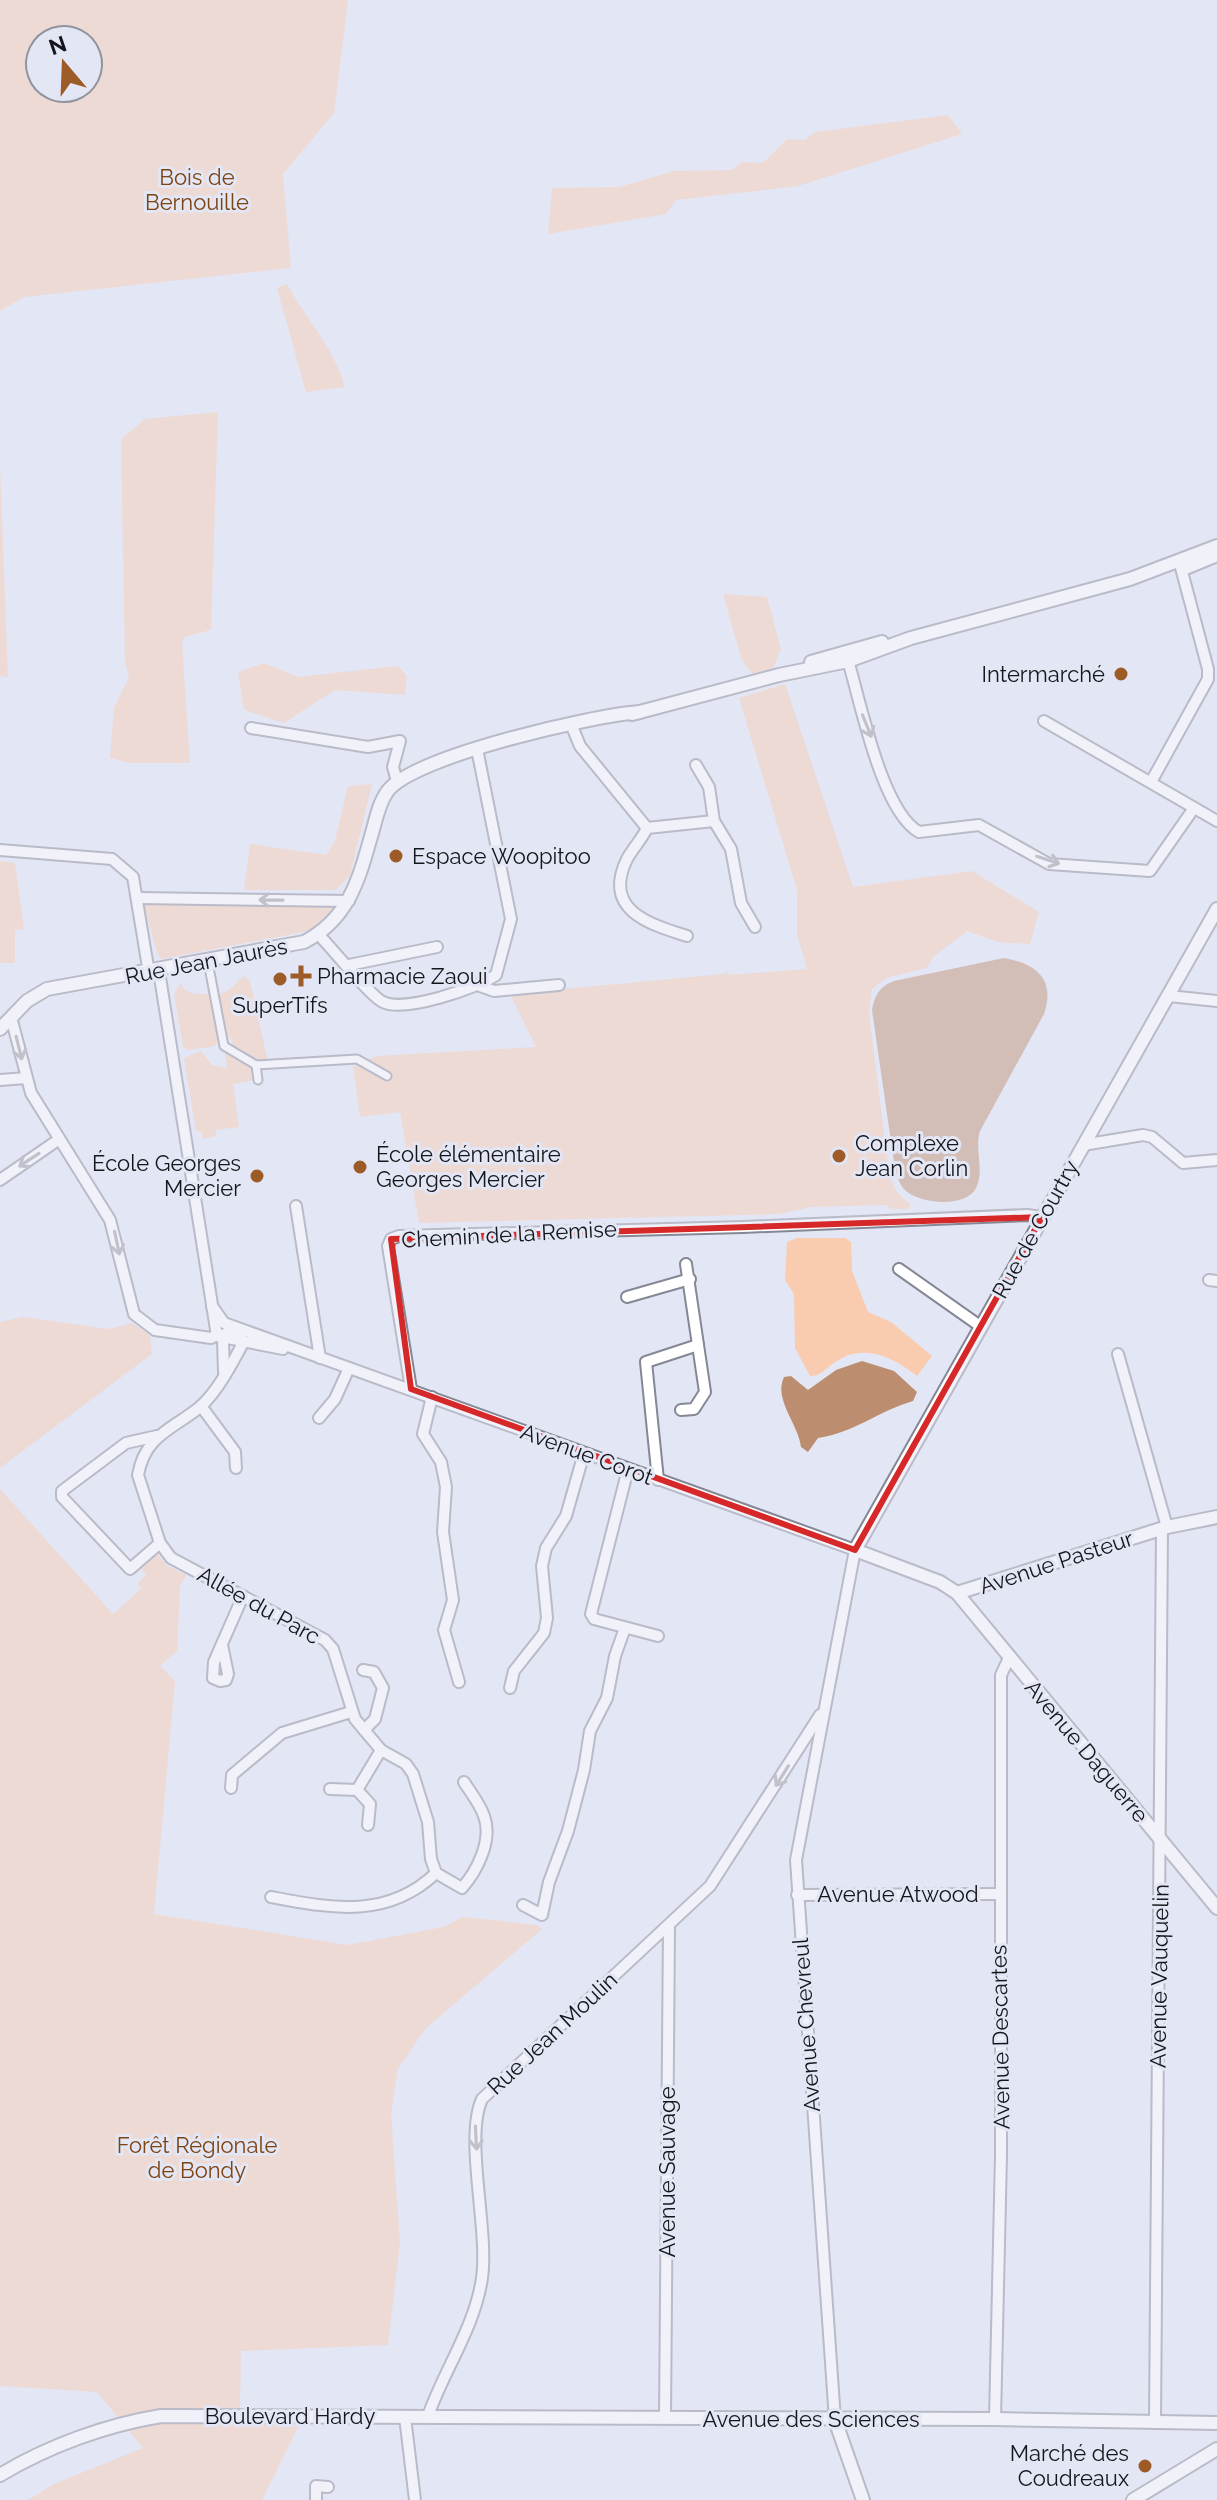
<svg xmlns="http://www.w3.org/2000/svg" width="1217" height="2500" viewBox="0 0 1217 2500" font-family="Raleway,sans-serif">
<rect width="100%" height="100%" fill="#e3e6f4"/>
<g fill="#f9ccaf" fill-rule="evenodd">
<path d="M0,0H348L334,113L283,174L291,268L24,297L0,311ZM40,40H88V88H40Z"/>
<path d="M948,115L962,134L798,186L676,200L666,214L548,234L552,188L619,187L674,171L732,170L742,162L763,163L787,139L805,140L816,132Z"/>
<path d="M287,284C306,319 334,348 345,387L306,392L277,288Z"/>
<path d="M218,412L211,630L184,637L182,643L190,763H131L110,758L114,708L129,677L125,661L121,439L145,419Z"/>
<path d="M0,466L8,678L0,676Z"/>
<path d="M723,594L767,597L781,649L773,668L752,674L741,658Z"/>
<path d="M264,663L298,677L398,666L407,676L405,695L335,690L284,723L244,710L238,672Z"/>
<path d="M785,684L853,887L972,871L1039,912L1030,944L998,942L967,931L933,957L927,968L886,978L872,989L869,1013L888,1164C892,1182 894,1194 910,1203L909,1209H889L888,1205L811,1207L779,1214L419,1223L400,1112L360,1117L353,1067L376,1056L536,1047L510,994L724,974L726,971L728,975L807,969L797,934V890L739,698Z"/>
<path d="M372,784L350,875L336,890H244L250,844L326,855L335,841L348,786Z"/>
<path d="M0,861L15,863L24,929L15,930V963H0Z"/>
<path d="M143,903L336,906L315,927L303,932L162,959L158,955Z"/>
<path d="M244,976L250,981L268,1062H256L232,1047V1040L225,1035L218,995L229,990Z"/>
<path d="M182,981V987L191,993L213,995L220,1037L215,1046L189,1050L183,1047L174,994Z"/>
<path d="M201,1051L212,1065L227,1068L225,1053L229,1052L252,1067L255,1080L233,1084L239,1127L216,1130V1136L202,1139V1132L196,1131L184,1058Z"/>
<path d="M797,1238H845L851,1242L852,1271L868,1312L891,1322L932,1356L917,1376C890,1355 861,1342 831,1365C823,1371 820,1376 810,1376L795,1348L794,1294L785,1280L787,1242Z"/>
<path d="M23,1317L109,1329L132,1323L150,1335L152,1354L0,1468V1322Z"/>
<path d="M0,1489L113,1614L141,1589L137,1584L146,1575L141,1569L157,1553L166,1565L186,1575L180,1587L177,1651L160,1666L175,1681L154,1914L348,1945L444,1927L462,1917L537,1925L542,1929L426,2028L398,2069L391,2113L400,2242L388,2345L241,2351L240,2409L298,2427L262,2500H28L54,2484L143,2448L97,2392L0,2386Z"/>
</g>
<g fill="#bc8d6e">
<path d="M1004,958C1036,964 1056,979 1044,1014L980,1131C974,1150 985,1170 976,1188C966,1208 921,1204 906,1191C899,1185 898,1177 895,1169L872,1010C875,995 879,987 894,981Z"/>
<path d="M862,1361L894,1371L917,1392L913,1401C876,1412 856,1432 818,1438L808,1452L801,1447C799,1425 773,1399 784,1377L791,1376L808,1390L836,1370Z"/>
</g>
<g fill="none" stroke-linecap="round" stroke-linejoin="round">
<defs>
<g id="pedestrian">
<path d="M208,962L224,1046L256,1065L357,1059L387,1076"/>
<path d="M256,1065L258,1080"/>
</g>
<g id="minor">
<path d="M847,657C860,699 881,811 919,832L979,825L1049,864L1150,871L1194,808"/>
<path d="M1044,721L1217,821"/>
<path d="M571,724L580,746L647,828"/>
<path d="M251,728L368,747L400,741L393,767L397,781"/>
<path d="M696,765L709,787L714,821L731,849L741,903L755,927"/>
<path d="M1151,782L1208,679V669L1180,564"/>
<path d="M647,828C642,839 633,848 627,859C602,910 649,924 687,936"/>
<path d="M647,828L714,821"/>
<path d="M0,850L112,859L133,877L149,973"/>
<path d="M138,898L349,901"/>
<path d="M318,934C331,947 371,997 383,1002C404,1013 477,988 496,975L511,919L477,749"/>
<path d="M349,965L437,947"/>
<path d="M159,971L217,1336L283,1349"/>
<path d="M480,986L494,991L559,985"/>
<path d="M1169,996L1217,1001"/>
<path d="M11,1017L31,1093L110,1220L134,1314L155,1330L211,1338L219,1334"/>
<path d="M0,1080L26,1078"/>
<path d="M1083,1145L1143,1135L1152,1137L1183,1163L1217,1160"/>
<path d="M0,1180L58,1140"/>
<path d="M296,1206L320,1358"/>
<path d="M899,1269L980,1326"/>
<path d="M1209,1280L1217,1281"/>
<path d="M627,1297L690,1279"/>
<path d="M212,1306L224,1323L855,1550L796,1860L835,2420"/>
<path d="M243,1343C232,1364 217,1392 200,1407C173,1429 145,1435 138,1475L160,1543L171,1558L325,1640L333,1649L355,1719L381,1750L406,1764L413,1774L428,1822L431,1859L436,1873L462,1888C477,1871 493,1840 484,1816C480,1804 471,1793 464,1782"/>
<path d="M1118,1354L1167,1527"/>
<path d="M224,1372L223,1340L227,1332L241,1336"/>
<path d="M411,1389L388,1246L391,1239L399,1236L743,1227L1027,1215L1042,1217"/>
<path d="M432,1397L423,1434L441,1462L446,1487L443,1532L453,1600L444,1630L459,1682"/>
<path d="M201,1406L235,1452L236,1468"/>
<path d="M681,1410L694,1409L705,1392L686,1264"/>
<path d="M319,1418L335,1399L349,1368"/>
<path d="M157,1436L126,1443L62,1491V1497L130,1569L160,1543"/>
<path d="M628,1469L591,1614L594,1619L658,1636"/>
<path d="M658,1480L646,1362L698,1345"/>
<path d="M222,1645L228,1674L226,1680L220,1681L213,1678L214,1662L243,1596"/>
<path d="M363,1670L374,1672L383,1688L375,1719L364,1730"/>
<path d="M510,1688L514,1671L544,1633L547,1618L542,1566L546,1548L566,1516L584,1453"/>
<path d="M231,1788L232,1775L282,1733L351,1712"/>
<path d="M330,1789L357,1790L370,1804L368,1825"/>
<path d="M357,1790L381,1750"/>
<path d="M797,1895L998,1894"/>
<path d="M271,1897C330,1908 387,1920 436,1873"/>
<path d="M523,1905L542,1915L549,1882L568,1831L584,1770L590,1731L607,1698L615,1656L625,1628"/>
<path d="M428,2416C444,2370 475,2327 482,2278C489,2230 464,2138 482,2099L710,1886L820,1715"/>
<path d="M405,2417L415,2500"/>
<path d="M665,2418L669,1926"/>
<path d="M995,2419L1001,2155V1675L1009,1658"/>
<path d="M1155,2423L1162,1529"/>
<path d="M316,2500V2486L328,2487"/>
</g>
<g id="tertiary">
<path d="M1183,569L1217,555"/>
<path d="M811,662L882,642"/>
<path d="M632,714L779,675L848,661L911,638L1130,579L1217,546"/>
<path d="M1217,909L855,1550L940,1582L957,1593L1217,1908"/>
<path d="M0,1029L27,1001L47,989L304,942C352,917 360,874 374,826C377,814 380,802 387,792C410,757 594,715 640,712"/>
<path d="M957,1593L1167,1527L1217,1517"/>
<path d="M835,2420L863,2500"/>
<path d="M0,2475C48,2446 106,2425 161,2416L995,2419L1217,2423"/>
<path d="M1133,2500L1217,2449"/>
</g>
</defs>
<use href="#pedestrian" stroke="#858794" stroke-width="11"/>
<use href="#minor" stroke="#858794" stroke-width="14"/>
<use href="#tertiary" stroke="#858794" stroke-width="16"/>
<use href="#pedestrian" stroke="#fff" stroke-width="7"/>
<use href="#minor" stroke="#fff" stroke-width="10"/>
<use href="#tertiary" stroke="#fff" stroke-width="12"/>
</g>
<defs><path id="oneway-shaft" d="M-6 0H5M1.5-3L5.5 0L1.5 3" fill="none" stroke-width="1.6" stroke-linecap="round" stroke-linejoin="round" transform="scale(2)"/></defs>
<g stroke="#969698">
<use href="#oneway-shaft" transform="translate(867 726) rotate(68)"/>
<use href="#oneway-shaft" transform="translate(1048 860) rotate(18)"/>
<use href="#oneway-shaft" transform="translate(271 900) rotate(-179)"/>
<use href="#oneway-shaft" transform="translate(19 1048) rotate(76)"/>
<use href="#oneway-shaft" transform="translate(29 1160) rotate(147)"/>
<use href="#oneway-shaft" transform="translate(117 1243) rotate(78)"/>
<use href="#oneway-shaft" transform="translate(782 1776) rotate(122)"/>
<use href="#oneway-shaft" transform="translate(476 2138) rotate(87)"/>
</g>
<path d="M0 0H1217V2500H0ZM1042,1217L855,1550L411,1389L391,1239Z" fill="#e3e6f4" fill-opacity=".55" fill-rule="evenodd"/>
<path fill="none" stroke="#d62828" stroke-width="6" stroke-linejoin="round" d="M1042,1217L855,1550L411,1389L391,1239Z"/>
<g fill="#9d5b28" stroke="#e3e6f4" stroke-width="3">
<circle cx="1121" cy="674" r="8"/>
<circle cx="396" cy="856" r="8"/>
<path d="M297 964h8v8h8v8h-8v8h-8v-8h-8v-8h8z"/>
<circle cx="280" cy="979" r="8"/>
<circle cx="839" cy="1156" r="8"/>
<circle cx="360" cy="1167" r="8"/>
<circle cx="257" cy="1176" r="8"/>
<circle cx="1145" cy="2466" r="8"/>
</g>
<g text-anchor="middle" stroke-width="6" stroke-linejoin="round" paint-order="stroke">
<g font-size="22" fill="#7f4310" stroke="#e3e6f4">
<text x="197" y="185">Bois de<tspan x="197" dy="25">Bernouille</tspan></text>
<text x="197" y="2153">Forêt Régionale<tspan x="197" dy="25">de Bondy</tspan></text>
</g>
<g font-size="22" fill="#15161b" stroke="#e3e6f4" text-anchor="start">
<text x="1105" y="682" text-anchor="end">Intermarché</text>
<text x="412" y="864">Espace Woopitoo</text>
<text x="317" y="984">Pharmacie Zaoui</text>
<text x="280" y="1013" text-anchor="middle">SuperTifs</text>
<text x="855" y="1151">Complexe<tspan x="855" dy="25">Jean Corlin</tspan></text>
<text x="376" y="1162">École élémentaire<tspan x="376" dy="25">Georges Mercier</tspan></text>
<text x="241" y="1171" text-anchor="end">École Georges<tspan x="241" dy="25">Mercier</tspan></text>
<text x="1129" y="2461" text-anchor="end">Marché des<tspan x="1129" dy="25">Coudreaux</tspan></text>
</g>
<g font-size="22" fill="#15161b" stroke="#e3e6f4">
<text transform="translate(206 961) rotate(-11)" y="8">Rue Jean Jaurès</text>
<text transform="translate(1035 1229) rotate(-61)" y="8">Rue de Courtry</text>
<text transform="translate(509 1234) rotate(-3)" y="8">Chemin de la Remise</text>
<text transform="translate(587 1454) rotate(20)" y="8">Avenue Corot</text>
<text transform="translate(1056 1562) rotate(-18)" y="8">Avenue Pasteur</text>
<text transform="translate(259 1605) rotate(29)" y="8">Allée du Parc</text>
<text transform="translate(1087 1751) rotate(50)" y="8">Avenue Daguerre</text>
<text x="898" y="1902">Avenue Atwood</text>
<text transform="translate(1159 1976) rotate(-89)" y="8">Avenue Vauquelin</text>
<text transform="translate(806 2025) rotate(-94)" y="8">Avenue Chevreul</text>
<text transform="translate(552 2033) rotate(-43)" y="8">Rue Jean Moulin</text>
<text transform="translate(1000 2037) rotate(-91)" y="8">Avenue Descartes</text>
<text transform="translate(667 2172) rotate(-90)" y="8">Avenue Sauvage</text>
<text x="290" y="2424">Boulevard Hardy</text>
<text x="811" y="2427">Avenue des Sciences</text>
</g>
</g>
<g transform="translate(64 64) rotate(341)"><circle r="38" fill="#e3e6f4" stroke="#91939d" stroke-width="2"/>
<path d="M0-6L14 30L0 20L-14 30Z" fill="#9d5b28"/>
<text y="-12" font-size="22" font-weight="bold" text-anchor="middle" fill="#15161b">N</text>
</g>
</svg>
